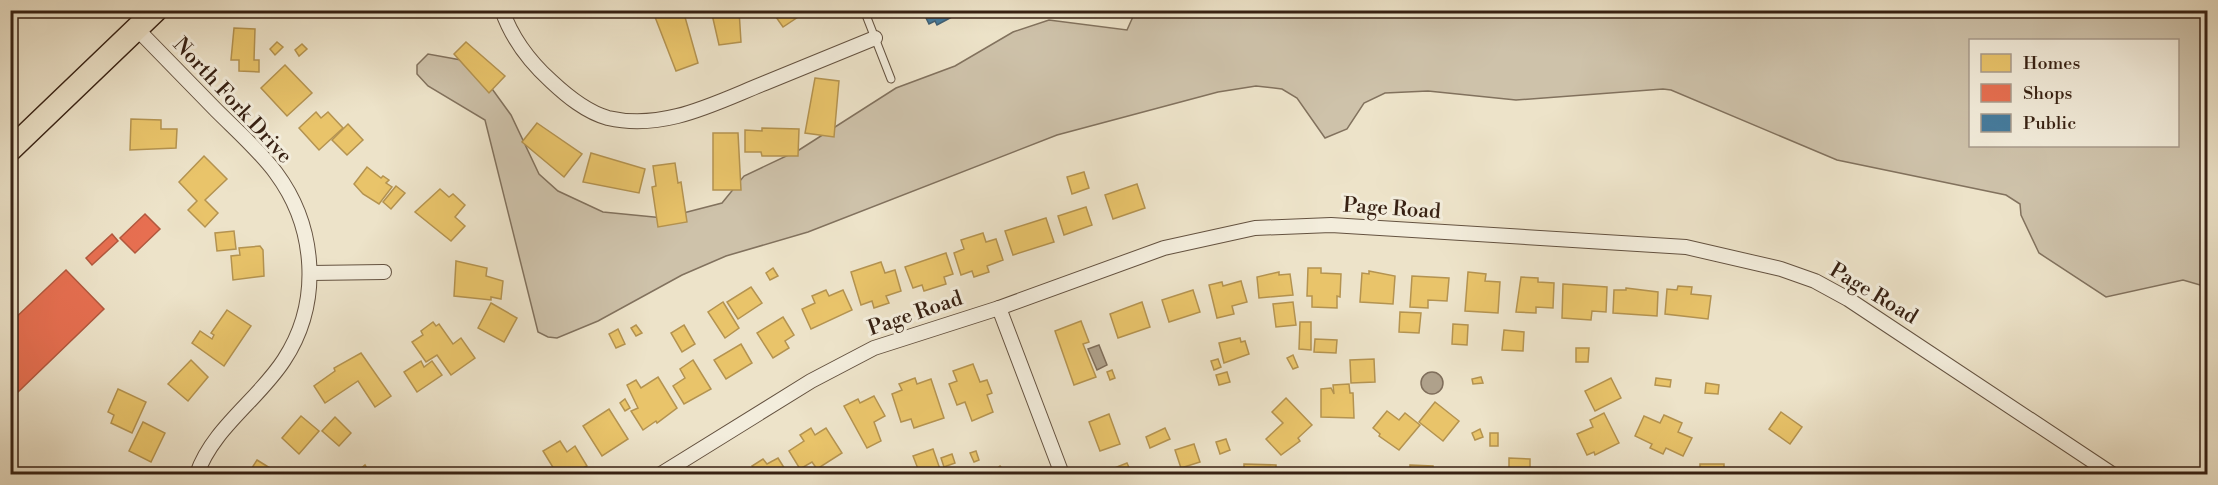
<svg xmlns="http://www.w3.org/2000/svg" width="2218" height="485" viewBox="0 0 2218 485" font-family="'Libre Bodoni',serif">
<rect width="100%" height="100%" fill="#ede3c9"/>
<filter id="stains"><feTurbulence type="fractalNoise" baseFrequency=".00333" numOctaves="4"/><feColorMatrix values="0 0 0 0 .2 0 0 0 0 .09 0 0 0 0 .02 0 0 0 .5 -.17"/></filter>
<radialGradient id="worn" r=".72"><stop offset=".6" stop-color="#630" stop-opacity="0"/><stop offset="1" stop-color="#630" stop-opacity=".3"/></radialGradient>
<path fill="#cec2aa" stroke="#82725e" stroke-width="1.5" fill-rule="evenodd" d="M1136,10L2207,11V287L2183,280L2106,297L2039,253L2021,215L2020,204L2006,195L1837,160L1671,90L1663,89L1516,100L1428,91L1385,93L1364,103L1347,129L1325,138L1297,98L1282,89L1256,86L1218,92L1057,135L808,232L726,256L682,275L598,321L557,338L548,337L538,332L485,120L428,86L417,74V65L428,54L461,60L490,86L511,115L539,174L558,191L603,212L664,218L722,203L744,176L799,150L896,88L955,66L1013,32L1049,20L1127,30ZM1970,40H2178V146H1970Z"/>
<g fill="#afa18b" stroke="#7f6e5b" stroke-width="1.5">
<path d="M1099,345L1107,365L1097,370L1088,349Z"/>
<circle cx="1432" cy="383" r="11"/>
</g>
<g fill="#e9c46a" stroke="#b49350" stroke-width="1.5">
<path d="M675,10H683L698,63L676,71L655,17Z"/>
<path d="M711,10H739L741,42L719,45Z"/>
<path d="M771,10H798L801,15L783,27Z"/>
<path d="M234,28L255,29L254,60H259V72L239,71V60H231Z"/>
<path d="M277,42L283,47L275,55L270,49Z"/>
<path d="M466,42L505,76L489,93L454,54Z"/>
<path d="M302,44L307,49L299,56L295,50Z"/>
<path d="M285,65L312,93L287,116L261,88Z"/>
<path d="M815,78L839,81L834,137L805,133Z"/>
<path d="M316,112L321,118L328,112L343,128L319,150L299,128Z"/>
<path d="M131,119L161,120V129H177L176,148L130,150Z"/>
<path d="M537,123L582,154L564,177L522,142Z"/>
<path d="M348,124L363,140L347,155L332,140Z"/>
<path d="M762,128L799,129L798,156H762L761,152H745V130L762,131Z"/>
<path d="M713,133H738L741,190H713Z"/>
<path d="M591,153L645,169L639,193L583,182Z"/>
<path d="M204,156L227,179L205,200L218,213L205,227L188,210L197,201L179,182Z"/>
<path d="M675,163L678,183L681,182L687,222L658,227L652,187L656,186L653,166Z"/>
<path d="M367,167L381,178L383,176L389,180L386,183L392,187L379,204L363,194L354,184Z"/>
<path d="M1084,172L1089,188L1072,194L1067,177Z"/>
<path d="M1137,184L1145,208L1113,219L1105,195Z"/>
<path d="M396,186L405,193L391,209L383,202Z"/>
<path d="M440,189L449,197L453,194L465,205L455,217L465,226L451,241L415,212Z"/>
<path d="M1086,207L1092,225L1064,235L1058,216Z"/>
<path d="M1046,218L1054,242L1013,255L1005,231Z"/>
<path d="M234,231L236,249L217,251L215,233Z"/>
<path d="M983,233L986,242L996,239L1003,260L987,266L989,272L974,277L972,271L961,275L954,253L964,249L961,240Z"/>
<path d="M260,246L263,250L264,276L233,280L231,256L240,255L239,248Z"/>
<path d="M946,253L953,274L944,277L946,284L924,291L922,285L913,288L905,267Z"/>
<path d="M456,261L487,268L486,276L503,281L501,299L491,297V300L454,296Z"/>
<path d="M881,262L885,273L895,270L901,291L886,296L889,303L874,308L872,301L861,305L851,272Z"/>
<path d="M773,268L778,276L770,280L766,273Z"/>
<path d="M1308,268H1321V273L1341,274L1340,297L1337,296V308L1312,307V296H1307Z"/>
<path d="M1369,271L1395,276L1393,304L1360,302L1362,273L1369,274Z"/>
<path d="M1279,272V275L1290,274L1293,295L1259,298L1257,277Z"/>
<path d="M1468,272L1486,274L1485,281L1500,282L1498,313L1465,311Z"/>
<path d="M1412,276L1449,278L1447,301L1428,300V308L1410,307Z"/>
<path d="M1521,277L1538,278V282L1554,283L1553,308L1536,307V313L1516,312Z"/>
<path d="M1241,281L1247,302L1232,306L1234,314L1217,318L1209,285L1222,282L1223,286Z"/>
<path d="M1563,284L1607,287L1606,312L1592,311L1591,320L1562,318Z"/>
<path d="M1678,286L1692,287L1691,294L1711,296L1708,319L1665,314L1667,289L1677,290Z"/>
<path d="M751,287L762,303L738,319L727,302Z"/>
<path d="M1626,288L1658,292L1657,316L1613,313L1614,290H1626Z"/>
<path d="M826,290L829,296L843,290L852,310L811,329L802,309L815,303L812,296Z"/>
<path d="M1193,290L1200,312L1169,322L1162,300Z"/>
<path d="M723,302L739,328L725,338L708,312Z"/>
<path d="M1142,302L1150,327L1118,338L1110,314Z"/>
<path d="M1293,302L1296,325L1276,327L1273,304Z"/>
<path d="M491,303L517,318L504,342L478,328Z"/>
<path d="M227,310L251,326L224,366L192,343L200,331L212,339L214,335L211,333Z"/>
<path d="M1400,312L1421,313L1419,333L1399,332Z"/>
<path d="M783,317L794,335L785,341L789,348L773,358L757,333Z"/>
<path d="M1081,321L1089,342L1083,344L1096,377L1074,385L1055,331Z"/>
<path d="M433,322L436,326L439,324L453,344L461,338L475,358L451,375L437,355L426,362L412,342L423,335L421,331Z"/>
<path d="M1300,322H1311V350L1299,349Z"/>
<path d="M1453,324L1468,325L1467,345L1452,344Z"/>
<path d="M636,325L642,333L636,336L631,328Z"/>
<path d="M684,325L695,344L682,352L671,333Z"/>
<path d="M618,329L625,344L616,348L609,334Z"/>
<path d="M1504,330L1524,332L1523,351L1502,350Z"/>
<path d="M1240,338L1241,342L1245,341L1249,354L1224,363L1219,343Z"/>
<path d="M1315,339L1337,340L1336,353L1314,352Z"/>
<path d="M741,344L752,363L726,379L714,360Z"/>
<path d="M1576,348H1589L1588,362H1576Z"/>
<path d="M361,353L391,396L375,407L358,381L325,403L314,386L335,371L334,368Z"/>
<path d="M1293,355L1298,367L1293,369L1287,358Z"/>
<path d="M1218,359L1221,367L1214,370L1211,361Z"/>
<path d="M1374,359L1375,382L1351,383L1350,360Z"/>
<path d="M191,360L208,377L188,401L168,384Z"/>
<path d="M693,360L711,389L684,404L673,386L685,378L680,369Z"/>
<path d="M421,361L424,367L432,361L442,375L417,392L404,372Z"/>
<path d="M973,364L980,382L987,380L992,393L987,395L993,412L972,421L965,402L957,405L949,384L957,381L953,371Z"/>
<path d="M1112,370L1115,378L1110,380L1107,372Z"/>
<path d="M1227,372L1230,382L1219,385L1216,375Z"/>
<path d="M658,377L677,408L657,423L656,421L643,430L631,411L638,408L627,385L636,380L641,388Z"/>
<path d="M1481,377L1483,383L1473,384L1472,379Z"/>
<path d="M915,378L917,384L931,379L944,418L914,428L911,419L901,422L892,394L902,390L899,384Z"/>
<path d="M1611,378L1621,398L1595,411L1585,391Z"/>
<path d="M1656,378L1671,380L1670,387L1655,385Z"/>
<path d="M1706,383L1719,385L1718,394L1705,393Z"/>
<path d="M1349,384L1350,393H1353L1354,418L1321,417V389L1331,388L1334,394L1333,385Z"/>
<path d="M118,389L146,402L132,433L111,423L114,415L108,412Z"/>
<path d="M874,396L885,416L874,422L881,441L867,448L844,406L858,399L860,403Z"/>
<path d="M1286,398L1312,425L1298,438L1300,441L1281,455L1266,439L1283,423L1272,412Z"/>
<path d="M625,399L630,408L625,411L620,403Z"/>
<path d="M1435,402L1459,421L1443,441L1419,422Z"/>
<path d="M609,409L628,439L602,456L583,426Z"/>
<path d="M1387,411L1399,420L1405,413L1420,425L1399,450L1379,436L1380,434L1373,428Z"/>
<path d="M1781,412L1802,427L1790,444L1769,429Z"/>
<path d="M1604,413L1619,443L1595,455L1594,452L1587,455L1577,434L1593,427L1590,420Z"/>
<path d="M1109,414L1120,444L1100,451L1089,422Z"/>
<path d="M1664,415L1682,423L1678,432L1692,438L1683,456L1666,448L1663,454L1650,448L1652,444L1635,436L1644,416L1660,423Z"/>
<path d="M301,416L319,431L299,454L282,438Z"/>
<path d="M335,417L351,433L339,446L322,431Z"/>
<path d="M143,422L165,433L151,462L129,451Z"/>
<path d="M811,428L815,435L826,428L842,453L817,469L812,462L800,469L789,451L804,441L800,435Z"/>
<path d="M1165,428L1170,439L1150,448L1146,437Z"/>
<path d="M1480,429L1483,437L1475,440L1472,433Z"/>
<rect x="1490" y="433" width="8" height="13"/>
<path d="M1226,439L1230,450L1220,454L1216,442Z"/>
<path d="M560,441L567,452L575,446L587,466L572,474H557L543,451Z"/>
<path d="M1194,444L1200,462L1181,468L1175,450Z"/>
<path d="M933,449L941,472L920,474L913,456Z"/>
<path d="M976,451L979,460L974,462L970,453Z"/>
<path d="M952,454L955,463L944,467L941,458Z"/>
<path d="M778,458L788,474H751L756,472L752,466L763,459L767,464Z"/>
<path d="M1509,458L1530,459V474H1509Z"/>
<path d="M257,460L278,473L277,474H248Z"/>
<path d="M1127,463L1132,474H1108L1107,471Z"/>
<path d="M1244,464L1276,465V473L1284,474H1244Z"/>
<rect x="1700" y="464" width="24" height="10"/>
<path d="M365,465L368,470L362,474L358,471Z"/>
<path d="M1410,465L1433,466V474H1410Z"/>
<path d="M1000,466L1006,473L1012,468L1017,474H991Z"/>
<rect x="1538" y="473" width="25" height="1"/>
</g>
<g fill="#e76f51" stroke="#b2583e" stroke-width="1.5">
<path d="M145,214L160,229L135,253L120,238Z"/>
<path d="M112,234L118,241L92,265L86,258Z"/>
<path d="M66,270L104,309L17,393L10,386V323Z"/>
<path d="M10,386L17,393L10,399Z"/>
</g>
<path fill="#457b9d" stroke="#416074" stroke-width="1.5" d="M922,10H965L937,25L935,21L929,24Z"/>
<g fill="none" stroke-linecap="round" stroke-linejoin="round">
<defs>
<path id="lane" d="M864,10L891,79"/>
<g id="street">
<path d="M502,10C512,39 529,61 551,81C567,96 586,112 608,118C664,131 715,103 765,83C802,68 839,53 875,38"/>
<path d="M137,29C163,56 190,83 216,110C236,130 259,150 276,173C316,227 322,302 284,360C259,399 212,429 197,474"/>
<path d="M311,273L384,272"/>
<path d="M999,308L1062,474"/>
<path d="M661,474L811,381L874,348L999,308L1164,248L1255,228L1331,225L1686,247L1781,269L1815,281L1848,299L2112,474"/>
</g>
<path id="primary" d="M10,150L156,10"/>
</defs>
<use href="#lane" stroke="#645240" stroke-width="9"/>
<use href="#street" stroke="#645240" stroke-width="16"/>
<use href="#primary" stroke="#372113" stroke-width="25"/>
<use href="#lane" stroke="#f3eddc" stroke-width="7"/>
<use href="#street" stroke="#f3eddc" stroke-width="14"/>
<use href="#primary" stroke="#ede3c9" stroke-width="22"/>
</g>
<g text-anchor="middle" stroke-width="6" stroke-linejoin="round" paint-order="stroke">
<g font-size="21" fill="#372113" stroke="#f3eddc">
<text transform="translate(233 100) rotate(47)" y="7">North Fork Drive</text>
<text transform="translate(1392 208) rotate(4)" y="7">Page Road</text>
<text transform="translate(1874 293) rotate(31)" y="7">Page Road</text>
<text transform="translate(915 313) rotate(-19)" y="7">Page Road</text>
</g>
</g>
<rect width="2218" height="485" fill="none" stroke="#ede3c9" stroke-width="36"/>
<rect x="12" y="12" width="2194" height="461" fill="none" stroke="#372113" stroke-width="3"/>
<rect x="18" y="18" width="2182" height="449" fill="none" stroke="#372113" stroke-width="1.5"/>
<rect x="1969" y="39" width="210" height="108" fill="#f3eddc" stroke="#a89b8c" stroke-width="1.5"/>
<rect x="1981" y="54" width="30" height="18" fill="#e9c46a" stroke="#a89b8c" stroke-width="1.5"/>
<text x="2023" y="69" font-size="18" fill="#372113">Homes</text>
<rect x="1981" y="84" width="30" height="18" fill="#e76f51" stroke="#a89b8c" stroke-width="1.5"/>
<text x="2023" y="99" font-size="18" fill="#372113">Shops</text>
<rect x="1981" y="114" width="30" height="18" fill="#457b9d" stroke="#a89b8c" stroke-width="1.5"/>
<text x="2023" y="129" font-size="18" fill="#372113">Public</text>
<rect width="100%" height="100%" filter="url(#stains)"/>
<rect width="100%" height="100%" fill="url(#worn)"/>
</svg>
